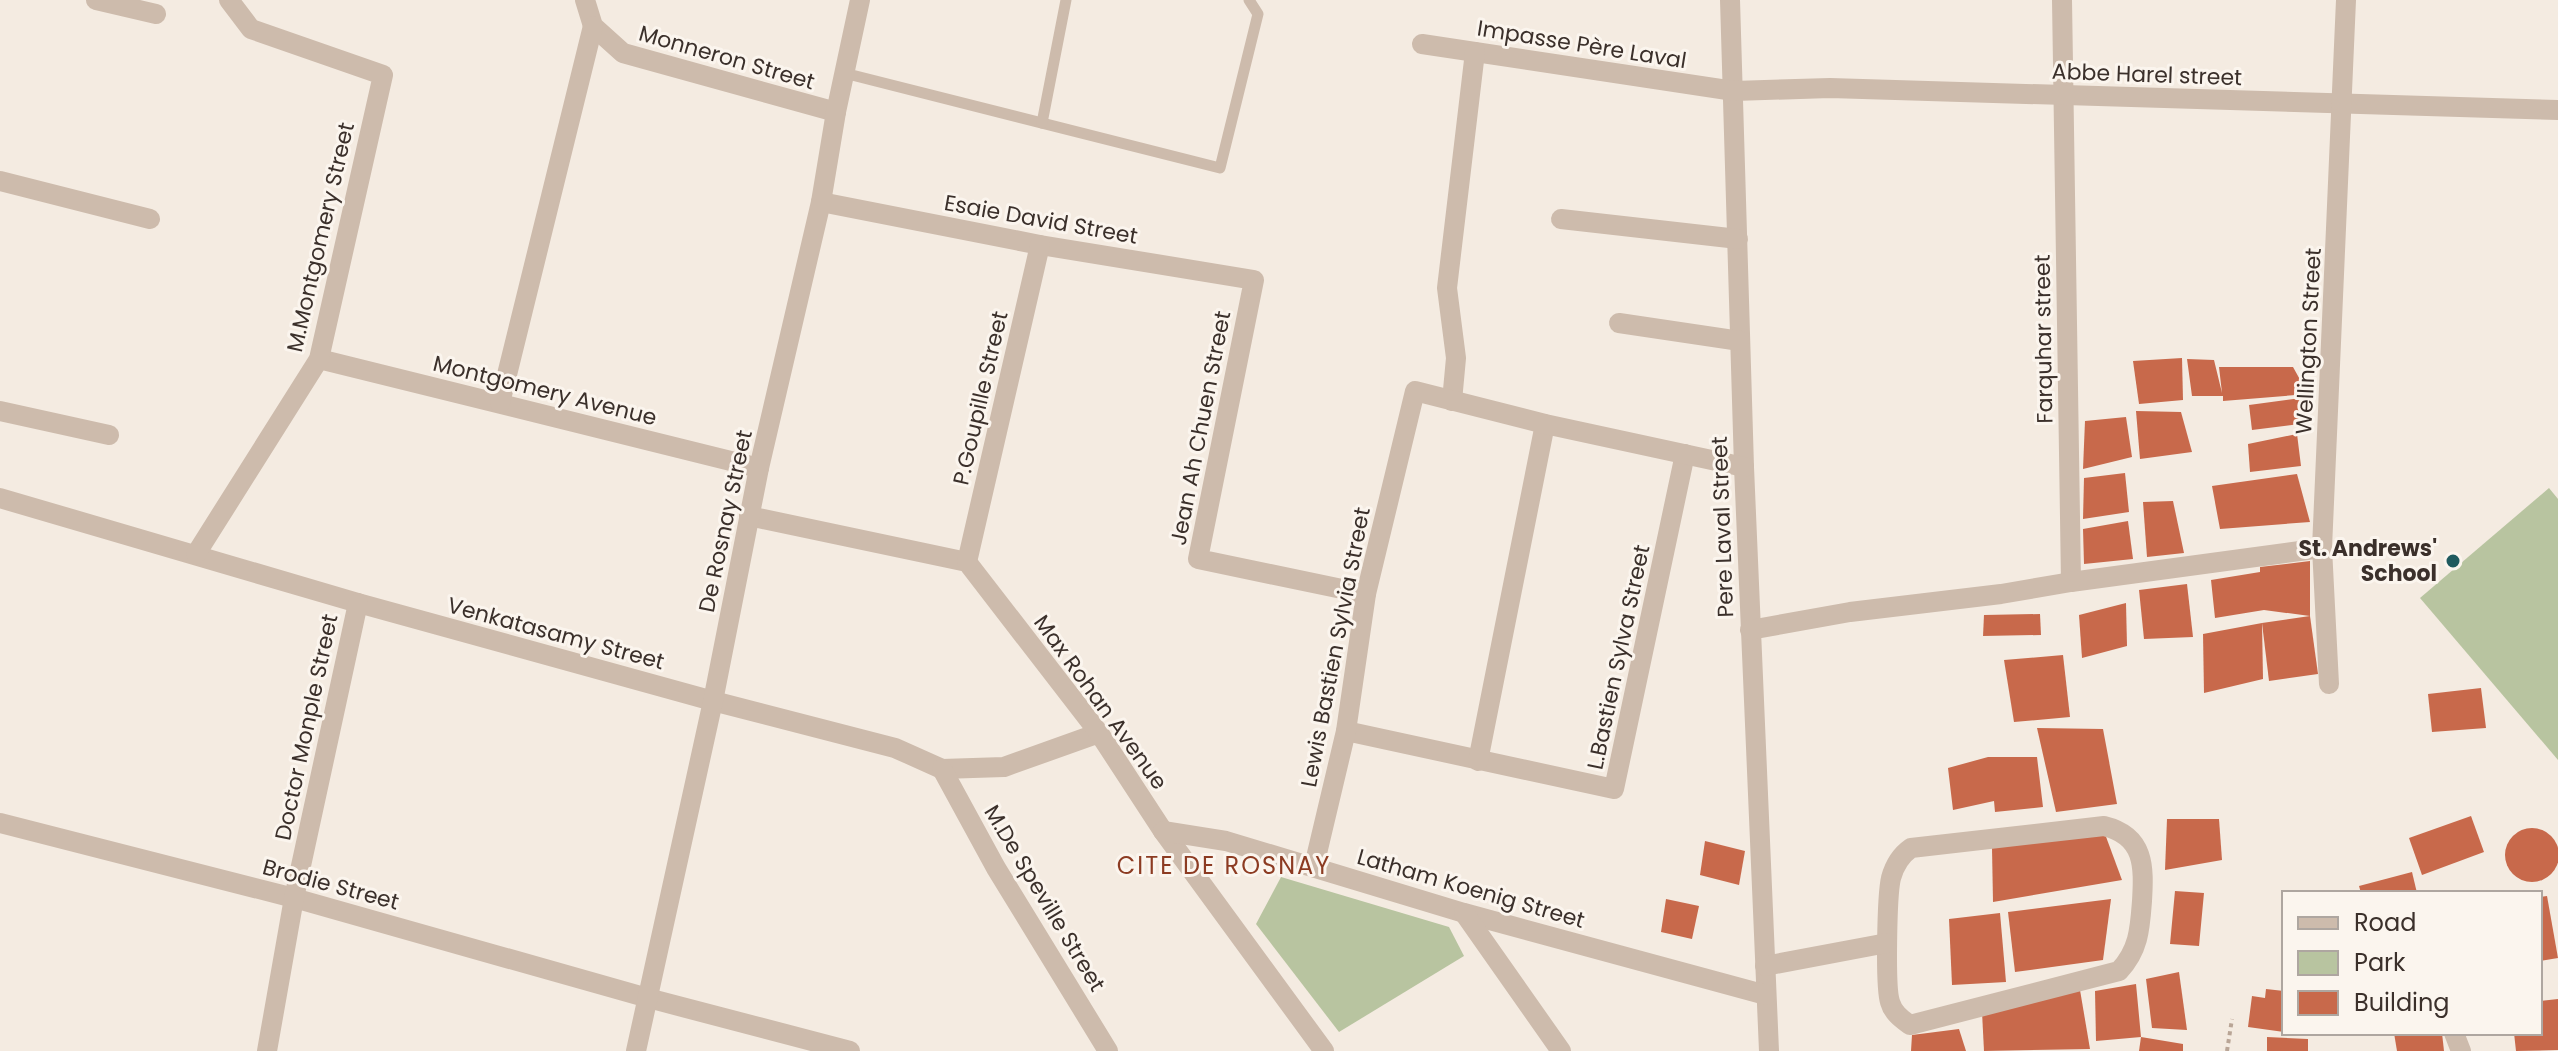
<svg xmlns="http://www.w3.org/2000/svg" width="2558" height="1051" viewBox="0 0 2558 1051" font-family="Poppins,sans-serif">
<rect width="100%" height="100%" fill="#f4ebe1"/>
<g fill="#b8c4a0">
<path d="M2549,488L2558,499V760L2420,598Z"/>
<path d="M1281,877L1449,927L1464,956L1339,1032L1256,924Z"/>
</g>
<g fill="#c8694b">
<path d="M2182,358L2183,400L2139,404L2133,361Z"/>
<path d="M2187,359L2214,360L2222,393L2219,367H2293L2308,394L2223,401V396H2192Z"/>
<path d="M2301,398L2307,423L2252,430L2249,405Z"/>
<path d="M2136,411L2181,412L2192,452L2140,459Z"/>
<path d="M2126,417L2132,457L2083,469L2085,421Z"/>
<path d="M2297,434L2301,466L2250,472L2248,444Z"/>
<path d="M2125,473L2129,512L2083,519L2084,478Z"/>
<path d="M2297,474L2310,522L2220,529L2212,486Z"/>
<path d="M2173,501L2184,553L2147,557L2143,502Z"/>
<path d="M2128,521L2133,559L2084,564L2083,529Z"/>
<path d="M2310,561V616L2264,610L2215,618L2211,580L2260,572V567Z"/>
<path d="M2187,584L2193,637L2144,639L2139,590Z"/>
<path d="M2126,603L2127,646L2082,658L2079,615Z"/>
<path d="M2040,614L2041,635L1983,636L1984,615Z"/>
<path d="M2310,616L2318,674L2269,681L2262,623Z"/>
<path d="M2262,623L2263,679L2204,693L2203,634Z"/>
<path d="M2063,655L2070,717L2014,722L2004,660Z"/>
<path d="M2481,688L2486,728L2432,732L2428,694Z"/>
<path d="M2037,728L2103,729L2117,804L2056,812Z"/>
<path d="M1988,757H2037L2043,807L1995,812L1994,801L1953,810L1948,768Z"/>
<path d="M2471,816L2484,852L2422,875L2409,838Z"/>
<path d="M2167,819H2219L2222,860L2165,870Z"/>
<circle cx="2532" cy="855" r="27"/>
<path d="M2105,834L2122,880L1993,902L1992,848Z"/>
<path d="M1705,841L1745,851L1739,885L1700,875Z"/>
<path d="M2412,872L2417,893H2361L2359,886Z"/>
<path d="M2175,891L2204,893L2199,946L2170,944Z"/>
<path d="M2547,896L2558,958L2540,961V897Z"/>
<path d="M1666,899L1699,906L1692,939L1661,932Z"/>
<path d="M2111,899L2103,960L2015,972L2008,912Z"/>
<path d="M2000,913L2006,982L1952,985L1949,919Z"/>
<path d="M2179,972L2187,1030L2152,1028L2146,979Z"/>
<path d="M2136,984L2141,1037L2096,1041L2095,991Z"/>
<path d="M2266,989L2284,991V1032L2248,1027L2252,996L2265,998Z"/>
<path d="M2080,990L2090,1049L1984,1051L1982,1012Z"/>
<path d="M2558,999V1050L2516,1051L2514,1033H2540V1001Z"/>
<path d="M1959,1029L1966,1051H1911L1912,1035Z"/>
<path d="M2394,1033H2442L2444,1051H2397Z"/>
<path d="M2141,1037L2183,1044V1051H2139Z"/>
<path d="M2267,1037L2308,1039V1051H2267Z"/>
</g>
<g fill="none" stroke-linecap="round" stroke-linejoin="round">
<path stroke="#b9a596" stroke-width="4" stroke-dasharray="4 4" stroke-linecap="butt" d="M2227,1051L2232,1019"/>
<g stroke="#cdbbac" stroke-width="11">
<path d="M844,73L1220,168L1258,14L1249,0"/>
<path d="M1042,123L1066,0"/>
</g>
<g stroke="#cdbbac" stroke-width="20">
<path d="M96,0L156,14"/>
<path d="M585,0L593,26L623,53L836,112"/>
<path d="M1730,0L1744,467L1769,1051"/>
<path d="M2062,0L2071,582"/>
<path d="M1422,44L1734,91L1830,88L2558,110"/>
<path d="M0,181L150,219"/>
<path d="M821,202L1040,245L1254,280L1198,559L1366,594"/>
<path d="M1561,219L1738,239"/>
<path d="M1619,323L1740,341"/>
<path d="M319,359L759,468"/>
<path d="M1452,401L1456,358L1447,288L1475,52"/>
<path d="M500,403L593,26"/>
<path d="M0,411L109,435"/>
<path d="M0,498L358,603L713,701L895,748L942,769L1004,767L1099,733"/>
<path d="M749,516L967,562L1099,733L1163,831L1324,1051"/>
<path d="M196,554L319,359L383,75L251,29L229,0"/>
<path d="M967,562L1040,245"/>
<path d="M1750,630L1850,612L2001,594L2071,582L2322,548"/>
<path d="M2329,684L2322,548L2346,0"/>
<path d="M1346,731L1614,789L1685,454"/>
<path d="M1478,761L1545,424"/>
<path d="M942,769L996,868L1108,1051"/>
<path d="M0,823L294,898L648,998L850,1051"/>
<path d="M2104,826C2145,836 2144,867 2142,901C2140,928 2139,950 2119,971L1910,1025C1902,1019 1893,1013 1890,1002C1885,987 1887,895 1891,878C1894,867 1901,855 1911,848Z"/>
<path d="M1163,831L1226,841L1464,913L1766,995"/>
<path d="M1314,866L1346,731L1366,594L1415,391L1545,424L1744,467"/>
<path d="M1464,913L1561,1051"/>
<path d="M1765,966L1887,943"/>
<path d="M2454,1033L2461,1051"/>
<path d="M267,1051L294,898L358,603"/>
<path d="M636,1051L713,701L759,468L821,202L836,112L860,0"/>
</g>
</g>
<circle fill="#1f5a5e" stroke="#fbf5ee" stroke-width="3" cx="2453" cy="561" r="8"/>
<g text-anchor="middle" stroke-width="6" stroke-linejoin="round" paint-order="stroke">
<g font-size="22" fill="#3b302b" stroke="#fbf5ee">
<text transform="translate(1582 44) rotate(9)" y="8">Impasse Père Laval</text>
<text transform="translate(727 57) rotate(16)" y="8">Monneron Street</text>
<text transform="translate(2147 74) rotate(2)" y="8">Abbe Harel street</text>
<text transform="translate(1041 219) rotate(10)" y="8">Esaie David Street</text>
<text transform="translate(320 237) rotate(-77)" y="8">M.Montgomery Street</text>
<text transform="translate(2043 339) rotate(-91)" y="8">Farquhar street</text>
<text transform="translate(2308 341) rotate(-87)" y="8">Wellington Street</text>
<text transform="translate(545 390) rotate(14)" y="8">Montgomery Avenue</text>
<text transform="translate(980 398) rotate(-77)" y="8">P.Goupille Street</text>
<text transform="translate(1200 428) rotate(-79)" y="8">Jean Ah Chuen Street</text>
<text transform="translate(725 521) rotate(-78)" y="8">De Rosnay Street</text>
<text transform="translate(1722 527) rotate(-92)" y="8">Pere Laval Street</text>
<text transform="translate(556 633) rotate(15)" y="8">Venkatasamy Street</text>
<text transform="translate(1335 647) rotate(-79)" y="8">Lewis Bastien Sylvia Street</text>
<text transform="translate(1618 657) rotate(-78)" y="8">L.Bastien Sylva Street</text>
<text transform="translate(1101 702) rotate(54)" y="8">Max Rohan Avenue</text>
<text transform="translate(306 727) rotate(-78)" y="8">Doctor Monple Street</text>
<text transform="translate(331 884) rotate(15)" y="8">Brodie Street</text>
<text transform="translate(1471 888) rotate(16)" y="8">Latham Koenig Street</text>
<text transform="translate(1045 898) rotate(59)" y="8">M.De Speville Street</text>
</g>
<g font-size="22" font-weight="bold" fill="#3b302b" stroke="#fbf5ee" text-anchor="end">
<text x="2437" y="556">St. Andrews'<tspan x="2437" dy="25">School</tspan></text>
</g>
<g font-size="24" letter-spacing="2" fill="#8c3b22" stroke="#fbf5ee">
<text x="1224" y="874">CITE DE ROSNAY</text>
</g>
</g>
<rect x="2282" y="891" width="260" height="144" fill="#fbf5ee" stroke="#aea6a0" stroke-width="2"/>
<rect x="2298" y="917" width="40" height="12" fill="#cdbbac" stroke="#aea6a0" stroke-width="2"/>
<text x="2354" y="931" font-size="24" fill="#3b302b">Road</text>
<rect x="2298" y="951" width="40" height="24" fill="#b8c4a0" stroke="#aea6a0" stroke-width="2"/>
<text x="2354" y="971" font-size="24" fill="#3b302b">Park</text>
<rect x="2298" y="991" width="40" height="24" fill="#c8694b" stroke="#aea6a0" stroke-width="2"/>
<text x="2354" y="1011" font-size="24" fill="#3b302b">Building</text>
</svg>
